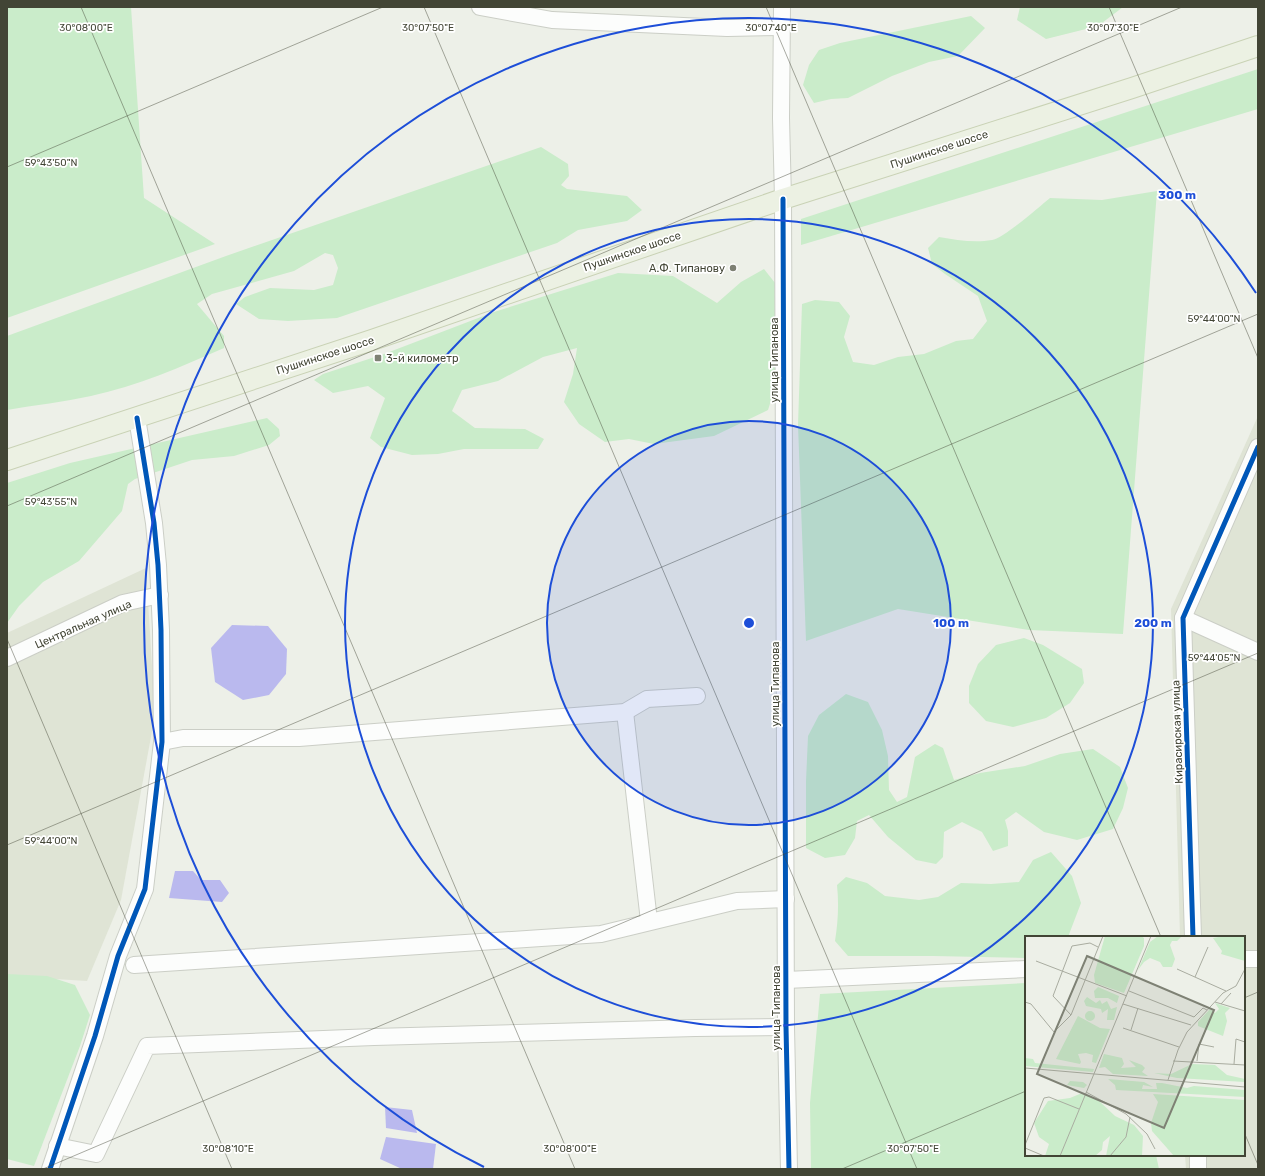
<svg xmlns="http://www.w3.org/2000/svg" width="1265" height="1176" viewBox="0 0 1265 1176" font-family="Rubik,sans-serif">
<rect width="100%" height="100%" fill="#edf0e8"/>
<g fill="#dfe4d5">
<path d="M1258,416V1169H1186L1185,1155H1244V937H1180L1171,609Z"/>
<path d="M146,568L155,715L121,900L87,981L7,976V633Z"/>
</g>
<g fill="#caecca">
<path d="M7,7H131L144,198L215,244L7,318Z"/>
<path d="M1020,7H1123L1098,26L1046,39L1017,20Z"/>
<path d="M971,16L985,28L958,56L929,62L892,76L848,98L831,99L814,103L803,85L809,65L819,50L840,43Z"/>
<path d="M1258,69V109L801,245V219Z"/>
<path d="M541,147L568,164L569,176L561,185L567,189L627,196L642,210L627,221L578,230L557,243L337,318L288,321L259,319L236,304L245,297L270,288L314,290L333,285L338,268L333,255L325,253L294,271L212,294L197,304L224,336V348C181,367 137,386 91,396C64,402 35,405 7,410V336L226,256Z"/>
<path d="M1157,191L1123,634L1029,630L898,609L806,641L798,425L802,304L815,300L839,302L850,316L844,337L853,362L874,365L898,357L924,354L956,341L973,339L987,321L978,296L945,274L932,264L928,248L939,237C956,240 975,243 992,240C1003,239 1039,207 1050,198L1102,200Z"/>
<path d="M764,269L783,293L778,378L768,410L714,436L654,444L629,439L605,442L579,424L564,402L573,374L577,348L543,357L498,381L462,390L452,411L475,428L525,429L544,439L538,449H464L438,454L412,455L381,447L370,438L385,398L368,386L333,393L314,380L323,374L384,354L494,312L618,273L673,276L717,303L741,282Z"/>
<path d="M267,418L279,429L280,436L269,445L234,456L192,460L135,479L128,484L122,511L79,561L43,582L19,606L7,623V483L70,463Z"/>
<path d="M1024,638L1043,645L1082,669L1084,683L1070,703L1046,718L1013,727L986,721L969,703V686L978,664L996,645Z"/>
<path d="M846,694L868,702L882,730L888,756L889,790L897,802L907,797L915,757L935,744L943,748L954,780L980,773L1025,766L1060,754L1093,749L1120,767L1128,788L1123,808L1113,829L1077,840L1044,832L1016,812L1005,820L1008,831V846L993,851L982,832L962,822L944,832L943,857L936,864L916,860L888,837L869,815L857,821L855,838L845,855L825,858L806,848V781L808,736L819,715Z"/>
<path d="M1051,852L1072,876L1081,903L1068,937H1026V958L933,956H848L835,941C838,922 839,904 837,885L846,877L867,883L885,896L919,900L938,897L961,883L991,884L1019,882L1033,860Z"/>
<path d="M7,974L47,976L75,985L90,1015L80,1046L34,1166L7,1159Z"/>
<path d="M1026,983V1155H1156L1159,1169H811L810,1103L820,994Z"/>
</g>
<g fill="#bab9ee">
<path d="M232,625L268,626L287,649L286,674L269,695L243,700L215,682L211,648Z"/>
<path d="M175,871H193L201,880H220L229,893L222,902L169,898Z"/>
<path d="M385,1107L412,1110L417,1133L386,1128Z"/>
<path d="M386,1137L436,1144L433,1169H402L380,1159Z"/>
</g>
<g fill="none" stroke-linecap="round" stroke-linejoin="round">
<defs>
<g id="minor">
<path d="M480,7L552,20L727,28L782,27"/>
<path d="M782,7L781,118L783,199L786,1027L789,1169"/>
<path d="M1183,618L1258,652"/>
<path d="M7,658L123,603L160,595"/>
<path d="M625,712L649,921"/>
<path d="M162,742L183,738H299L625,712L647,699L697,696"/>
<path d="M1193,937L1183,618L1258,447"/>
<path d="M1244,959H1258"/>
<path d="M134,965L601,934L737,901L786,899"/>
<path d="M786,980L1026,969"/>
<path d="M57,1146L96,1154L147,1046L374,1037L695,1028L786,1027"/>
<path d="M1198,1155V1169"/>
<path d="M50,1169L95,1036L118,956L145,889L162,742L161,630L158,565L154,523L137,418"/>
</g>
<path id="major" d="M7,460L372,340L783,199L1132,88L1258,46"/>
</defs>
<use href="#minor" stroke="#cbcec6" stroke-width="18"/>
<use href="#major" stroke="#c9d2b5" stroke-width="22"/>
<use href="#minor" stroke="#fcfdfc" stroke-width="16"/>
<use href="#major" stroke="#ecf1e3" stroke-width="20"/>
<defs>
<g id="cycleway">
<path d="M783,199L786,1027L789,1169"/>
<path d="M1193,937L1183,618L1258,447"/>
<path d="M50,1169L95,1036L118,956L145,889L162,742L161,630L158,565L154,523L137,418"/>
</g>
</defs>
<use href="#cycleway" stroke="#fff" stroke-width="8"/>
<use href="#cycleway" stroke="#0057b8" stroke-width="5"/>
</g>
<path fill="none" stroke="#424535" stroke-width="1" stroke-opacity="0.45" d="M81,7L575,1169M424,7L917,1169M766,7L1161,937M1109,7L1258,358M7,167L383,7M7,506L1182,7M7,639L232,1169M7,845L1258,314M1244,998L1258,992M1244,1132L1258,1165M43,1169L1258,653M842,1169L1026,1091"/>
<circle cx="749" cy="623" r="202" fill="#1d4ed8" fill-opacity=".12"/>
<g fill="none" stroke="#1d4ed8" stroke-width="2">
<circle cx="749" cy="623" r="202"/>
<circle cx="749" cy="623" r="404"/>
<path d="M484 1167A605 605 0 1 1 1256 293"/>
</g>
<g fill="#7e8174" stroke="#fff" stroke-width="1.5">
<circle cx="733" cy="268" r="4"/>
<rect x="374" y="354" width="8" height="8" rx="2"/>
</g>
<g text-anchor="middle" stroke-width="3.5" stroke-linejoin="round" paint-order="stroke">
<g font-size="11" fill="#424535" stroke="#fff">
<text transform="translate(939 149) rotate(-18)" y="4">Пушкинское шоссе</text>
<text transform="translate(632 251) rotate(-19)" y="4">Пушкинское шоссе</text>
<text transform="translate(325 355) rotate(-18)" y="4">Пушкинское шоссе</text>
<text transform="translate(774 360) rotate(-90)" y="4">улица Типанова</text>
<text transform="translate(83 624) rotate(-24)" y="4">Центральная улица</text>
<text transform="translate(775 684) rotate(-90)" y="4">улица Типанова</text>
<text transform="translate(1177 732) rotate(-92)" y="4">Кирасирская улица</text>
<text transform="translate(776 1008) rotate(-90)" y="4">улица Типанова</text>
</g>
<g font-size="11" fill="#424535" stroke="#fff" text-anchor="end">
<text x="725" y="272">А.Ф. Типанову</text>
<text x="386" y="362" text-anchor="start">3-й километр</text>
</g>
</g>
<g transform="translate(1025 936)">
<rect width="220" height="220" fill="#edf0e8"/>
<path d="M80,0H116L119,2V10L99,57L70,47L69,39ZM133,0H157L152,5H147L145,9L150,23L147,31H138L135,26L125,22L119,26L113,34L125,6ZM199,0H220V25L196,18L197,15L188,2ZM73,51L94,60L92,67L83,62H70L69,55ZM62,61L71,67L75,64L77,68L82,65L86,73L92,71L89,84H82L83,73L77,77L76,73L61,70L59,65ZM190,67L205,72L200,77L202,85L198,100L173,90V86L185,73L190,77L194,73ZM60 80a5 5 0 1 1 10 0a5 5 0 1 1-10 0ZM53,80L75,92L85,93L71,127L67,126L68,119L61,117L53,118L56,126L55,128L31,123ZM79,118L97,122L99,128L96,132L111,131L104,124L117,129L120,132L117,136L123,140L88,138L80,131L74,132ZM0,122L8,123L10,127L69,133L68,136L0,130ZM167,128L190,129L202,139L220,143V146L152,142L129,137L146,138ZM83,143L119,146L128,151L118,149L117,153H132L131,147H137L162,152L169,150L220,154V161L91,154L90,149ZM45,145L58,146L62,149L59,152L42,149ZM57,157L73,164L90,180L109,189L118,200L117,220H81L85,200L78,206L77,214L70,220H20L24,208L14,201L9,187L23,165L45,162ZM128,158L220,164V220H149L127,195L126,187L133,166Z" fill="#caecca"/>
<path fill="none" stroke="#a9aca0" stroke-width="1" d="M11,25L102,60M152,33L201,55M170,41L183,11M104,55L169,81L178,72L182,74M0,66L6,68L29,96L46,79L78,0M190,66L220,75M98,68L166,89M196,68L206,57M46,79L28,60L47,10L65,7L73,11M98,92L154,111M106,94L113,72M148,125L220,129M172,125L174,108L189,111M209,128L211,103L220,106M0,132L220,151M143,144L153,114L162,96L198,57L211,50L220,33M61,156L101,178L122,198L130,213M0,209L19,162L24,161L54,173M0,212L19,220M35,220L126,0M85,220L101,201L105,181"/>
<path fill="#7e8174" fill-opacity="0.15" stroke="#7e8174" stroke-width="2" d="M62,20L189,74L139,192L12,138Z"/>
<rect width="220" height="220" fill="none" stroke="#424535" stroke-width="2"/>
</g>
<g font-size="10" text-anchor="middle" fill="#424535" stroke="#fff" stroke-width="3.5" stroke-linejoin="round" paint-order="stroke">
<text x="86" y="31">30°08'00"E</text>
<text x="428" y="31">30°07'50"E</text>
<text x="771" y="31">30°07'40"E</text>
<text x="1113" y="31">30°07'30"E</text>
<text x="51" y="166">59°43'50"N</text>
<text x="1214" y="322">59°44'00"N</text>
<text x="51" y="505">59°43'55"N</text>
<text x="1214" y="661">59°44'05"N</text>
<text x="51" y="844">59°44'00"N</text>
<text x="228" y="1152">30°08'10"E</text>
<text x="570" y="1152">30°08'00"E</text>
<text x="913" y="1152">30°07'50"E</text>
</g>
<circle cx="749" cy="623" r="6" fill="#1d4ed8" stroke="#fff" stroke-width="2"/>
<g font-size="12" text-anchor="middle" font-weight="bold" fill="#1d4ed8" stroke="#fff" stroke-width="3.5" stroke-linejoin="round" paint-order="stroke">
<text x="1177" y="199">300 m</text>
<text x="951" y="627">100 m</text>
<text x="1153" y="627">200 m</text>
</g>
<rect width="1265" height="1176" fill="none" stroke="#424535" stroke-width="16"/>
</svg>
